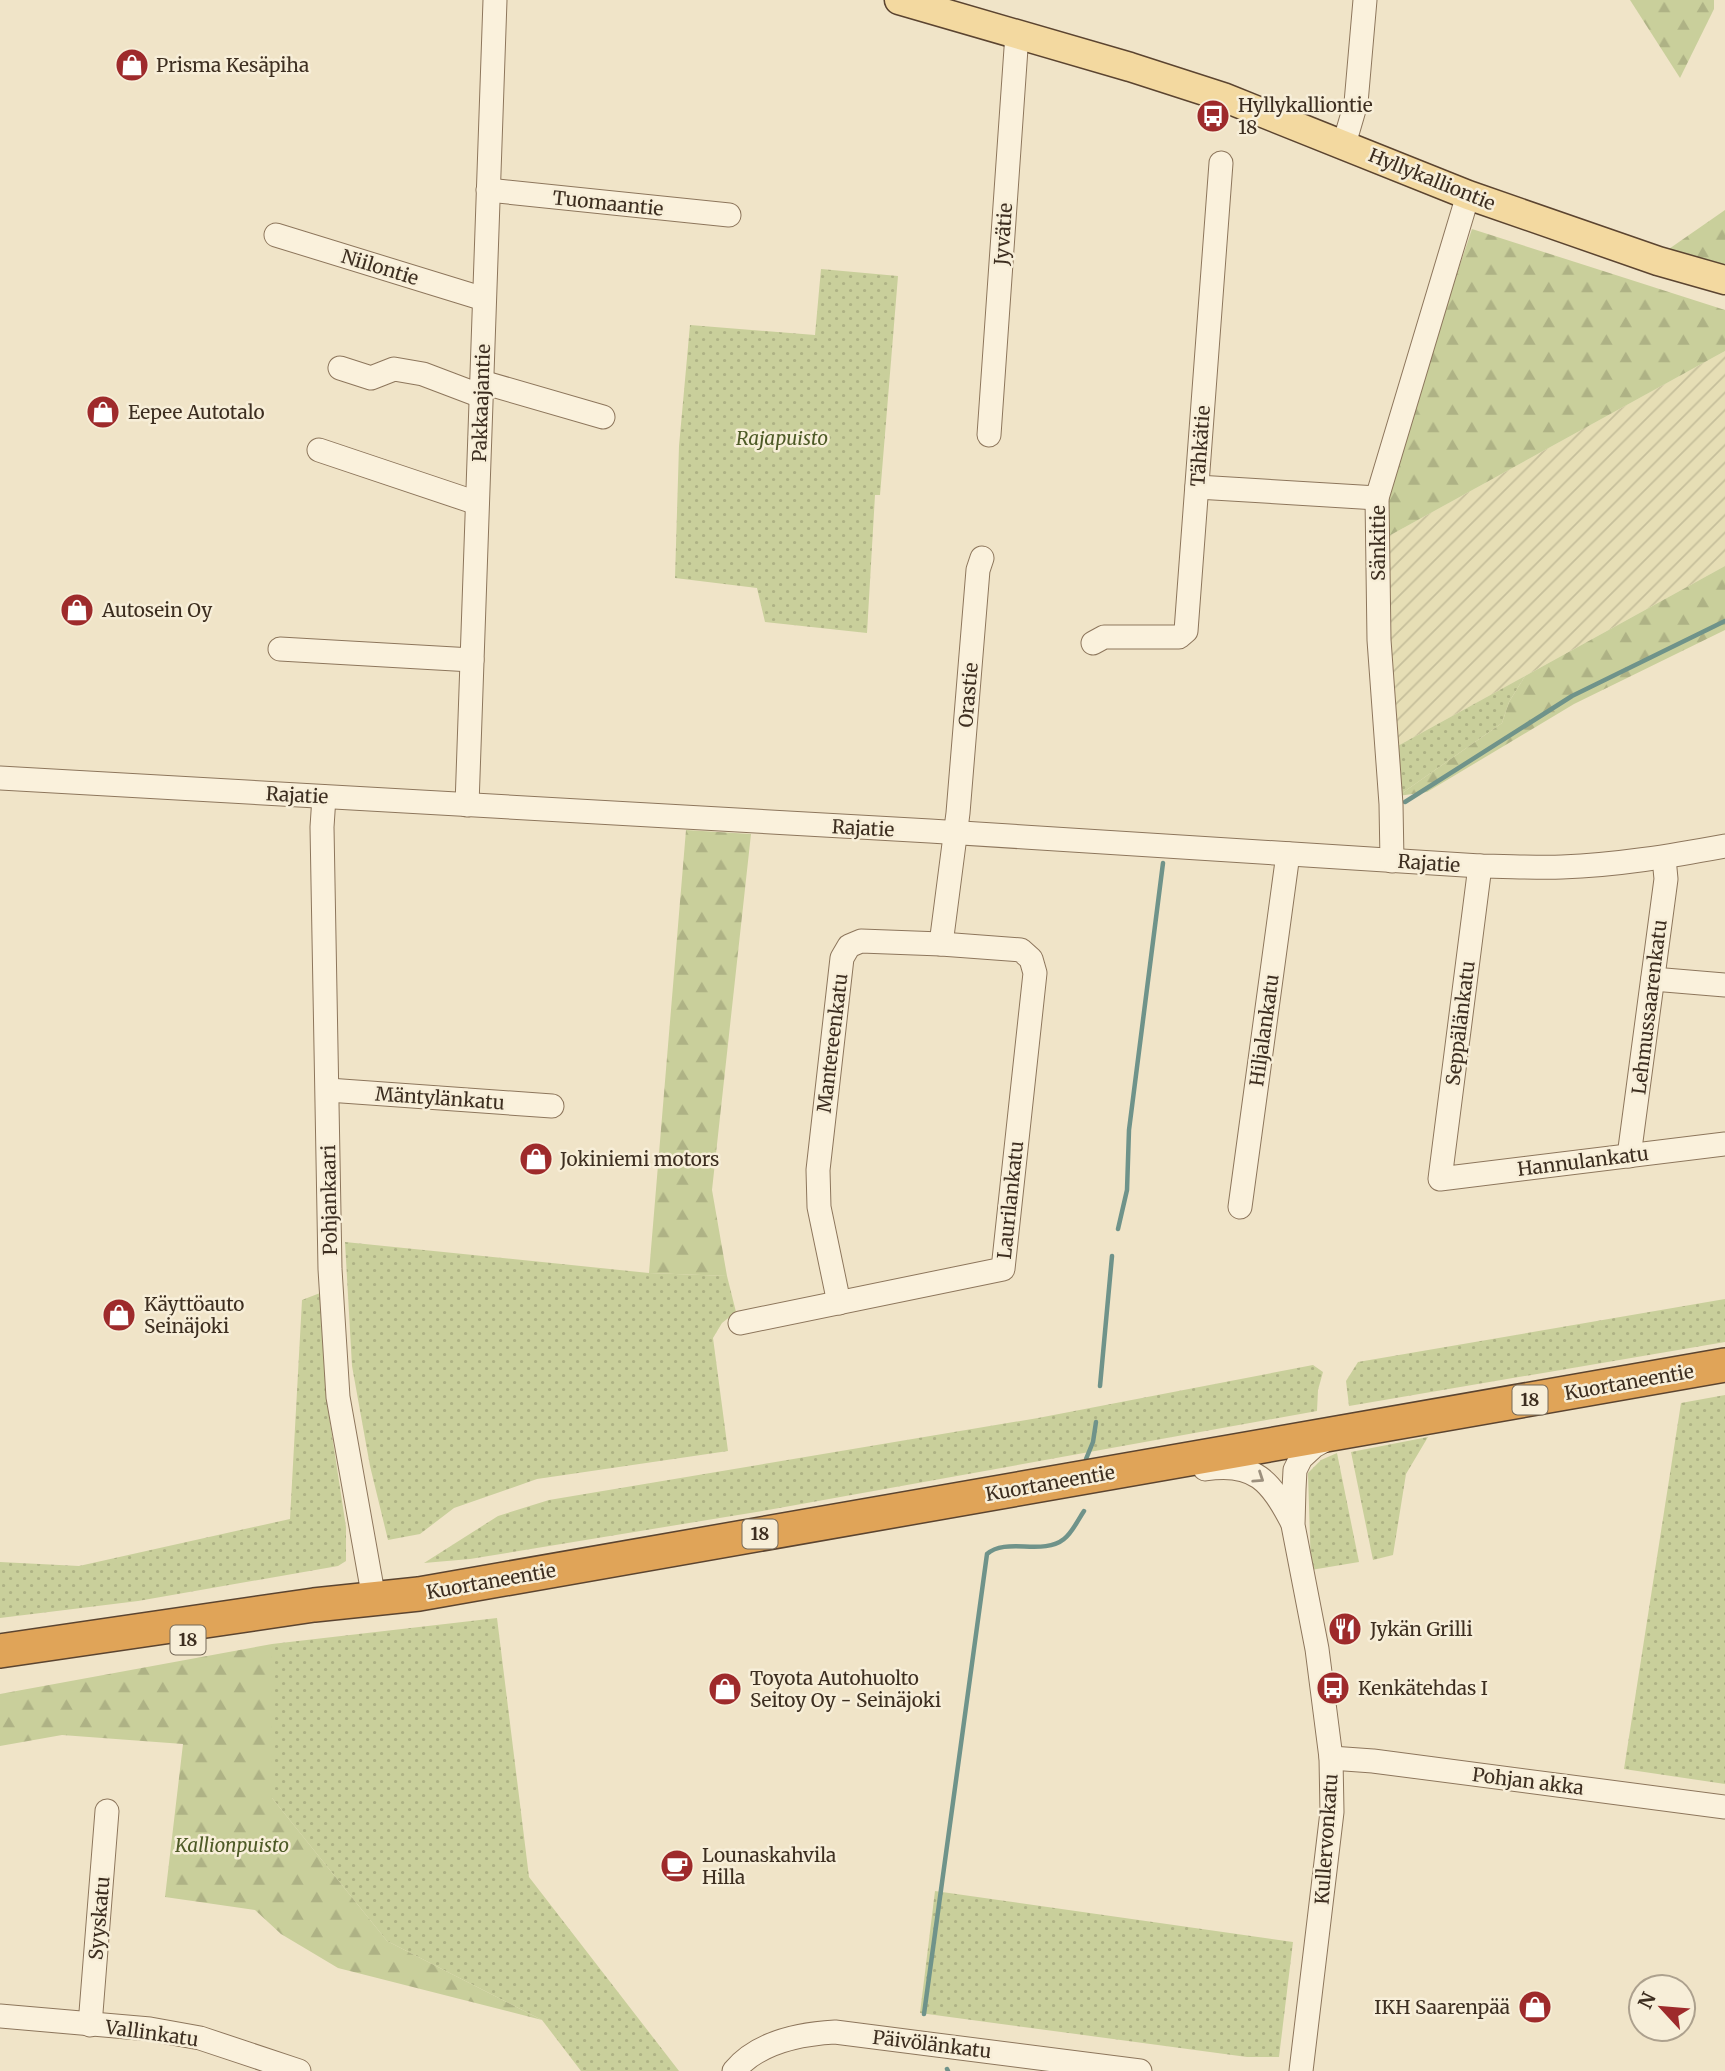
<svg xmlns="http://www.w3.org/2000/svg" width="1725" height="2071" viewBox="0 0 1725 2071" font-family="Merriweather,serif">
<defs>
<pattern id="farmland-furrows" width="10" height="10" patternUnits="userSpaceOnUse" patternTransform="scale(1.75)"><rect width="10" height="10" fill="#e6deb5"/><path d="M-1 1l2-2M0 10L10 0M9 11l2-2" fill="none" stroke="#c6bf9b"/></pattern>
<pattern id="grass-dots" width="8" height="8" patternUnits="userSpaceOnUse" patternTransform="scale(1.75)"><rect width="8" height="8" fill="#c9cf9b"/><path d="M2 2h.1M6 6h.1" fill="none" stroke="#aeb285" stroke-width="1.8" stroke-linecap="round"/></pattern>
<pattern id="forest-firs" width="22" height="20" patternUnits="userSpaceOnUse" patternTransform="scale(1.75)"><rect width="22" height="20" fill="#c9cf9b"/><path d="M5 1l3.5 6h-7zM16 11l3.5 6h-7z" fill="#aeb285"/></pattern>
</defs>
<rect width="100%" height="100%" fill="#f0e4c8"/>
<path fill="url(#farmland-furrows)" d="M1725,351V566L1394,748L1387,537Z"/>
<g fill="url(#grass-dots)">
<path d="M821,269L898,276L880,495H875L867,633L765,622L757,588L675,578L679,446L690,325L815,335Z"/>
<path d="M1525,676L1509,702L1502,723L1398,796L1394,748Z"/>
<path d="M345,1242L649,1273L727,1276L736,1312L722,1323L713,1338L728,1451L537,1479L454,1508L420,1534L388,1540L370,1466L352,1366Z"/>
<path d="M320,1293L326,1396L346,1527V1561L338,1566L138,1601L0,1618V1562L79,1566L290,1519L302,1300Z"/>
<path d="M1725,1299V1342L1349,1406L1346,1381L1358,1362Z"/>
<path d="M1313,1365L1323,1372L1318,1390L1317,1411L768,1510L470,1559L424,1563L498,1516L549,1500L1038,1418Z"/>
<path d="M1725,1395V1784L1624,1769L1681,1403Z"/>
<path d="M1428,1437L1406,1474L1393,1555L1373,1560L1351,1452Z"/>
<path d="M1337,1453L1359,1562L1311,1570L1308,1473L1321,1460Z"/>
<path d="M497,1618L529,1877L679,2071H581L542,2020L387,1941L272,1798V1644Z"/>
<path d="M935,1891L1293,1942L1279,2057H1247L920,2013Z"/>
</g>
<g fill="url(#forest-firs)">
<path d="M1630,0H1714V9L1680,78Z"/>
<path d="M1725,210V269L1666,251Z"/>
<path d="M1472,229L1725,310V351L1387,537L1386,509L1402,437Z"/>
<path d="M1725,566V630L1574,704L1427,792L1398,796L1502,723L1509,702L1525,676Z"/>
<path d="M686,830L751,834L712,1190L727,1276L649,1273Z"/>
<path d="M272,1644V1798L387,1941L542,2020L338,1968L281,1934L255,1910L165,1897L183,1744L62,1735L0,1746V1694Z"/>
</g>
<g fill="none" stroke-linecap="round" stroke-linejoin="round">
<g stroke="#6f938a" stroke-width="4.5">
<path d="M1405,802L1572,696L1725,621"/>
<path d="M1118,1229L1127,1190L1129,1130L1163,863"/>
<path d="M1100,1386L1112,1256"/>
<path d="M1086,1459L1093,1442L1096,1422"/>
<path d="M924,2014L987,1554C1006,1537 1043,1556 1064,1539C1072,1533 1078,1520 1084,1511"/>
<path d="M947,2069L948,2071"/>
</g>
<defs>
<g id="minor">
<path d="M1344,144L1356,103L1365,0"/>
<path d="M488,190L729,215"/>
<path d="M276,235L484,299"/>
<path d="M340,368L371,378L394,369L423,374L481,396"/>
<path d="M482,382L603,417"/>
<path d="M989,435L1017,34"/>
<path d="M319,450L477,503"/>
<path d="M1197,487L1377,498"/>
<path d="M1093,643L1104,637H1179L1186,631L1221,163"/>
<path d="M280,649L472,660"/>
<path d="M0,778L930,831L1480,866C1507,866 1535,868 1562,867C1617,865 1671,856 1725,846"/>
<path d="M324,797L322,827L330,1269L338,1397L374,1599"/>
<path d="M467,805L495,0"/>
<path d="M1392,861L1391,804L1379,640L1377,498L1468,195"/>
<path d="M1480,866L1440,1179L1725,1144"/>
<path d="M1653,979L1725,985"/>
<path d="M328,1090L552,1106"/>
<path d="M1629,1156L1666,879L1664,858"/>
<path d="M1240,1207L1288,854"/>
<path d="M839,1303L819,1207L818,1170L842,958L849,946L861,941L941,944L958,813L978,570L982,558"/>
<path d="M740,1323L1003,1269L1035,973L1031,959L1021,950L941,944"/>
<path d="M1205,1469C1255,1461 1271,1482 1292,1522"/>
<path d="M1331,1758L1373,1761L1725,1807"/>
<path d="M0,2016L150,2029L200,2038L299,2071"/>
<path d="M90,2025L107,1811"/>
<path d="M734,2071C758,2042 799,2034 835,2032L1140,2071"/>
<path d="M1301,2071L1332,1812L1331,1758L1317,1649L1293,1525L1294,1489L1295,1470L1301,1458L1314,1446L1327,1439"/>
</g>
<path id="major" d="M899,0L1130,67L1223,97L1468,195L1658,261L1725,280"/>
<path id="highway" d="M0,1651L314,1605L419,1594L1725,1365"/>
</defs>
<use href="#minor" stroke="#8d765c" stroke-width="25"/>
<use href="#major" stroke="#5b4430" stroke-width="31"/>
<use href="#highway" stroke="#5b4430" stroke-width="36"/>
<use href="#minor" stroke="#faf1dc" stroke-width="23"/>
<use href="#major" stroke="#f3d9a0" stroke-width="28"/>
<use href="#highway" stroke="#e0a458" stroke-width="33"/>
</g>
<defs><path id="oneway-chevron" d="M-2-3.5L2.5 0L-2 3.5" fill="none" stroke-width="1.6" stroke-linecap="round" stroke-linejoin="round" transform="scale(1.75)"/></defs>
<use stroke="#9c907e" href="#oneway-chevron" transform="translate(1259 1478) rotate(34)"/>
<defs>
<symbol id="shop-disc" viewBox="-11 -11 22 22"><circle r="9.5" fill="#9e2a2b" stroke="#f7eed8"/><path d="M-5-2.5h2.3a2.7 3.5 0 0 1 5.4 0H5L5.5 6h-11ZM-1.5-2.5h3a1.5 2.3 0 0 0-3 0Z" fill="#fff"/></symbol>
<symbol id="bus-disc" viewBox="-11 -11 22 22"><circle r="9.5" fill="#9e2a2b" stroke="#f7eed8"/><path d="M-5-6H5V4H4V6H2V4H-2V6H-4V4H-5ZM-3.5-4V0h7V-4ZM-3.5 1.2v1.5H-2V1.2ZM2 1.2v1.5H3.5V1.2Z" fill="#fff"/></symbol>
<symbol id="restaurant-disc" viewBox="-11 -11 22 22"><circle r="9.5" fill="#9e2a2b" stroke="#f7eed8"/><path d="M-5-6h1v4h1v-4h1v4h1v-4h1v5L-1.5 .5V6h-2V.5L-5-1ZM5-6V6H3V1.5H1.5Q1.5-4 5-6Z" fill="#fff"/></symbol>
<symbol id="cafe-disc" viewBox="-11 -11 22 22"><circle r="9.5" fill="#9e2a2b" stroke="#f7eed8"/><path d="M-5.5-4.5H6V0H3Q3 3.5 0 3.5H-2.5Q-5.5 3.5-5.5 0ZM3-3.2v2h1.7v-2ZM-6 4.5H4V6H-6Z" fill="#fff"/></symbol>
</defs>
<g fill-rule="evenodd">
<use href="#shop-disc" x="113" y="46" width="38" height="38"/>
<use href="#bus-disc" x="1194" y="97" width="38" height="38"/>
<use href="#shop-disc" x="84" y="393" width="38" height="38"/>
<use href="#shop-disc" x="58" y="591" width="38" height="38"/>
<use href="#shop-disc" x="517" y="1140" width="38" height="38"/>
<use href="#shop-disc" x="100" y="1296" width="38" height="38"/>
<use href="#restaurant-disc" x="1326" y="1610" width="38" height="38"/>
<use href="#bus-disc" x="1314" y="1669" width="38" height="38"/>
<use href="#shop-disc" x="706" y="1670" width="38" height="38"/>
<use href="#cafe-disc" x="658" y="1847" width="38" height="38"/>
<use href="#shop-disc" x="1516" y="1988" width="38" height="38"/>
</g>
<g text-anchor="middle" stroke-width="5" stroke-linejoin="round" paint-order="stroke">
<g fill="#f7eed8" stroke="#756857" stroke-width="2">
<rect x="1512.5" y="1385.5" width="35" height="29" rx="5"/>
<rect x="742.5" y="1519.5" width="35" height="29" rx="5"/>
<rect x="170.5" y="1625.5" width="35" height="29" rx="5"/>
</g>
<g font-size="18" font-weight="bold" fill="#3d2e20">
<text x="1530" y="1406">18</text>
<text x="760" y="1540">18</text>
<text x="188" y="1646">18</text>
</g>
<g font-size="19" fill="#3d2e20" stroke="#f7eed8" text-anchor="start">
<text x="156" y="72">Prisma Kesäpiha</text>
<text x="1238" y="112">Hyllykalliontie<tspan x="1238" dy="22">18</tspan></text>
<text x="128" y="419">Eepee Autotalo</text>
<text x="102" y="617">Autosein Oy</text>
<text x="560" y="1166">Jokiniemi motors</text>
<text x="144" y="1311">Käyttöauto<tspan x="144" dy="22">Seinäjoki</tspan></text>
<text x="1370" y="1636">Jykän Grilli</text>
<text x="750" y="1685">Toyota Autohuolto<tspan x="750" dy="22">Seitoy Oy - Seinäjoki</tspan></text>
<text x="1358" y="1695">Kenkätehdas I</text>
<text x="702" y="1862">Lounaskahvila<tspan x="702" dy="22">Hilla</tspan></text>
<text x="1510" y="2014" text-anchor="end">IKH Saarenpää</text>
</g>
<g font-size="19" fill="#3d2e20" stroke="#f7eed8">
<text transform="translate(1432 179) rotate(22)" y="7">Hyllykalliontie</text>
<text transform="translate(608 203) rotate(6)" y="7">Tuomaantie</text>
<text transform="translate(1003 234) rotate(-86)" y="7">Jyvätie</text>
<text transform="translate(380 267) rotate(17)" y="7">Niilontie</text>
<text transform="translate(481 403) rotate(-88)" y="7">Pakkaajantie</text>
<text transform="translate(1200 446) rotate(-86)" y="7">Tähkätie</text>
<text transform="translate(1378 543) rotate(-90)" y="7">Sänkitie</text>
<text transform="translate(968 695) rotate(-85)" y="7">Orastie</text>
<text transform="translate(297 795) rotate(3)" y="7">Rajatie</text>
<text transform="translate(863 828) rotate(3)" y="7">Rajatie</text>
<text transform="translate(1429 863) rotate(4)" y="7">Rajatie</text>
<text transform="translate(1649 1007) rotate(-83)" y="7">Lehmussaarenkatu</text>
<text transform="translate(1460 1023) rotate(-83)" y="7">Seppälänkatu</text>
<text transform="translate(1264 1030) rotate(-82)" y="7">Hiljalankatu</text>
<text transform="translate(832 1043) rotate(-83)" y="7">Mantereenkatu</text>
<text transform="translate(440 1098) rotate(4)" y="7">Mäntylänkatu</text>
<text transform="translate(1583 1161) rotate(-7)" y="7">Hannulankatu</text>
<text transform="translate(329 1200) rotate(-91)" y="7">Pohjankaari</text>
<text transform="translate(1010 1200) rotate(-84)" y="7">Laurilankatu</text>
<text transform="translate(1629 1382) rotate(-10)" y="7">Kuortaneentie</text>
<text transform="translate(1050 1483) rotate(-10)" y="7">Kuortaneentie</text>
<text transform="translate(491 1581) rotate(-10)" y="7">Kuortaneentie</text>
<text transform="translate(1528 1781) rotate(7)" y="7">Pohjan akka</text>
<text transform="translate(1326 1839) rotate(-86)" y="7">Kullervonkatu</text>
<text transform="translate(99 1918) rotate(-85)" y="7">Syyskatu</text>
<text transform="translate(152 2033) rotate(8)" y="7">Vallinkatu</text>
<text transform="translate(932 2044) rotate(7)" y="7">Päivölänkatu</text>
</g>
<g font-size="19" font-style="italic" fill="#4d5a26" stroke="#f7eed8">
<text x="782" y="445">Rajapuisto</text>
<text x="232" y="1852">Kallionpuisto</text>
</g>
</g>
<g transform="translate(1662 2008) rotate(296)"><circle r="33" fill="#f7eed8" stroke="#ada18e" stroke-width="2"/>
<path d="M0-5L12 26L0 18L-12 26Z" fill="#9e2a2b"/>
<text y="-10" font-size="19" font-weight="bold" text-anchor="middle" fill="#3d2e20">N</text>
</g>
</svg>
